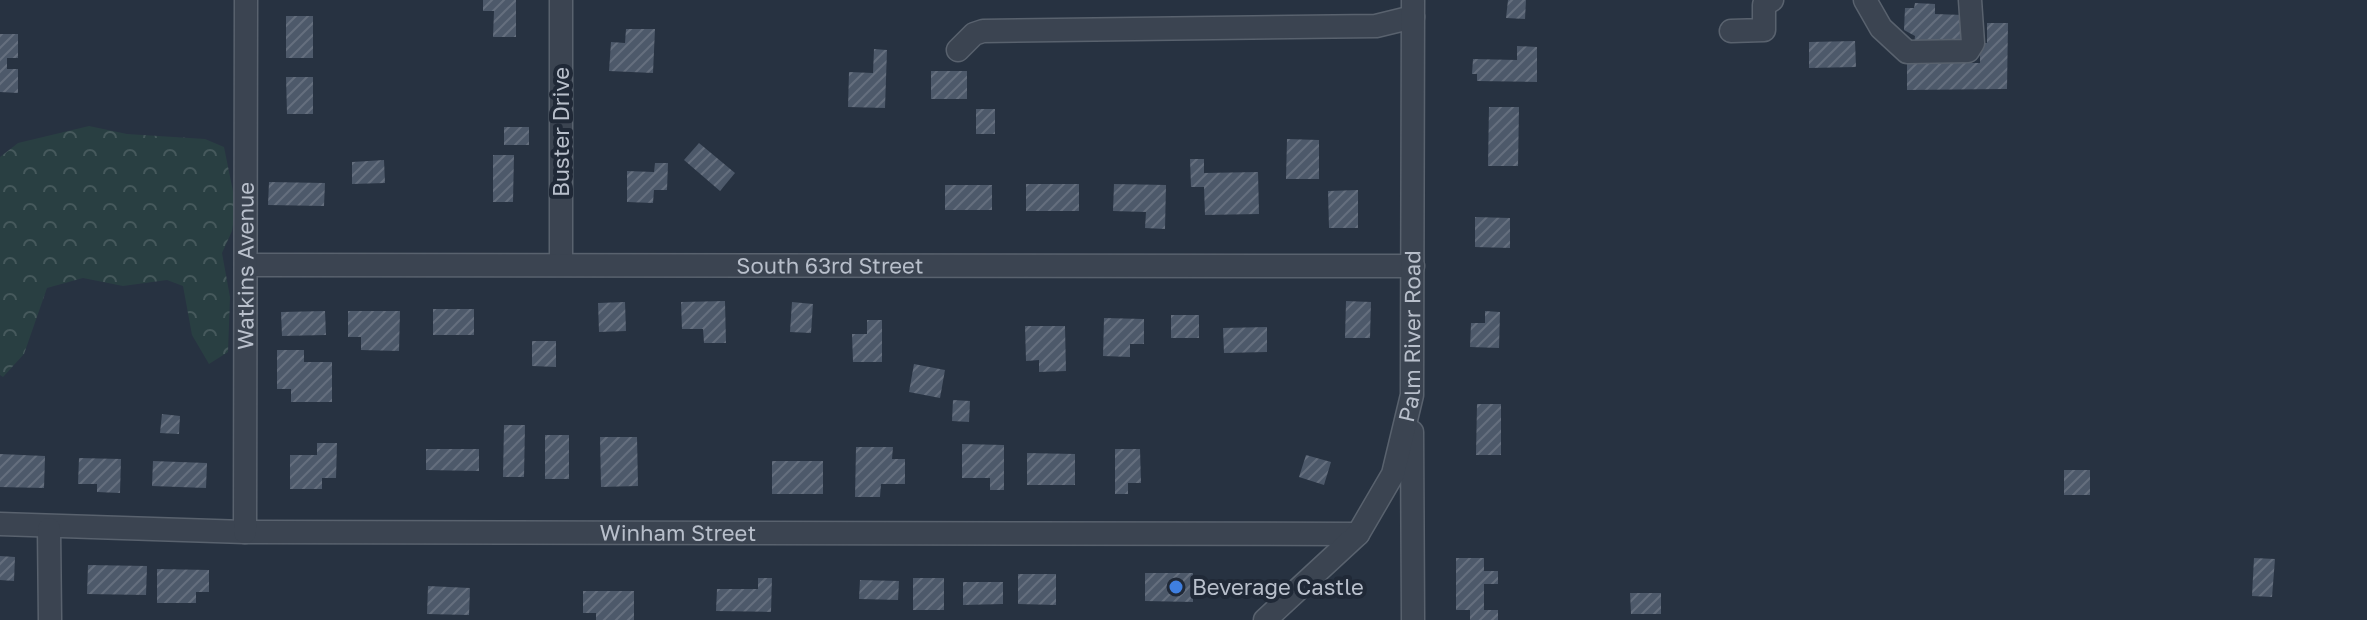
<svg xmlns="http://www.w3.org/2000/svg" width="2367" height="620" viewBox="0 0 2367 620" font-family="'Golos Text',sans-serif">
<defs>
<pattern id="forest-crowns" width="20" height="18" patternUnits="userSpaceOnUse" patternTransform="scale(2)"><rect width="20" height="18" fill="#293f42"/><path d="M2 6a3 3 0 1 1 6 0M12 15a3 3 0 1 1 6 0" fill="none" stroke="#46595c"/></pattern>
<pattern id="building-hatch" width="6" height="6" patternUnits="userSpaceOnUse" patternTransform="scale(2)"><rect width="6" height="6" fill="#4d596a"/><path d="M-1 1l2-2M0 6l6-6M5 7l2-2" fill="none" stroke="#656f7e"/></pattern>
</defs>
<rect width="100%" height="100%" fill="#273241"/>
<path fill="url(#forest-crowns)" d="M89,126L127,134L205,139L224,147L236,206L232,231L222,253L230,297L228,352L209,364L192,335L183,286L167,280L123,286L83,278L47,288L24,354L3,377L0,375V157L18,143Z"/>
<g fill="url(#building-hatch)">
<path d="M483,0H516V37H493L494,11H483Z"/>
<path d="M1508,0H1526L1525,19L1506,18Z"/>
<path d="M1915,3L1935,4V14L1963,15V39H1948L1947,46L1914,45L1915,36L1904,30L1905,8H1914Z"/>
<rect x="286" y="16" width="27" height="42"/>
<path d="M1987,23H2008L2007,89L1907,90V63H1980V44L1987,43Z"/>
<path d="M626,29H655L653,73L609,71L611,42L625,43Z"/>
<path d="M0,34H18V58H7V69H18V93L0,92Z"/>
<path d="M1855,41L1856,67L1809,68V42Z"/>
<path d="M1517,46L1537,47V82L1477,81V74H1472L1473,59L1517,60Z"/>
<path d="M874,49L887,50L885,108L848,107L849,72L873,73Z"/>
<rect x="931" y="71" width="36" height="28"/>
<path d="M286,77H313V114H287Z"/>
<path d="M1489,107H1519L1518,166H1488Z"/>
<rect x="976" y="109" width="19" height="25"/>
<rect x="504" y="127" width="25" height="18"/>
<path d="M1287,139L1319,140V179H1286Z"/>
<path d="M699,143L735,173L720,191L684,160Z"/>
<path d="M493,155H514L513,202H493Z"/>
<path d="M1190,159H1204V173L1258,172L1259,214L1205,215L1204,187H1191Z"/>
<path d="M384,160L385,183L352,184V162Z"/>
<path d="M655,163H668L667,190H654L653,203L627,202V171L654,172Z"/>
<path d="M269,182L325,183L324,206L268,205Z"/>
<rect x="1026" y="184" width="53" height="27"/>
<path d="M1114,184L1166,185L1165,229L1145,228L1146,212L1113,211Z"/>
<rect x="945" y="185" width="47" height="25"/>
<path d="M1358,190V228H1329L1328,191Z"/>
<path d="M1475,217L1510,218V248L1475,247Z"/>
<path d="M725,301L726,343H704L703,329H682L681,302Z"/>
<path d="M1346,301L1371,302L1370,338H1345Z"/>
<path d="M625,302L626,331L599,332L598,303Z"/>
<path d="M792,302L813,304L811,333L790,332Z"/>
<rect x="433" y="309" width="41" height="26"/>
<path d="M325,311L326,335L282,336L281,312Z"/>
<path d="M348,311H400L399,351L361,350V337H348Z"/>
<path d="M1485,311L1500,312L1499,348L1470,347L1471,323H1485Z"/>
<rect x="1171" y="315" width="28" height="23"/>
<path d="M1104,318L1144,319V344H1130V357L1103,356Z"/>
<path d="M867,320H882V362H853L852,334H867Z"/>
<path d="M1025,326H1065L1066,371L1039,372V360L1026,361Z"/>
<path d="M1267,327V352L1224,353L1223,328Z"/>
<path d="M532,341H556V367L532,366Z"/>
<path d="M277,350H304V362H332V402H291V389H277Z"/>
<path d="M914,364L945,370L940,398L909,392Z"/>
<path d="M953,400L970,401L969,422L952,421Z"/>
<path d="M1477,404H1501V455H1476Z"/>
<path d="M162,414L180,416L179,434L160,433Z"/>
<path d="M504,425H525L524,477H503Z"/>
<rect x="545" y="435" width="24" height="44"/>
<path d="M600,437H637L638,486L601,487Z"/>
<path d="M317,443H337L336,478H322V489H290V455H317Z"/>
<path d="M962,444L1004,445V490H990V478H962Z"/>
<path d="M856,447H893L892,459H905V484H881L880,497H855Z"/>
<path d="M426,449H479V471L426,470Z"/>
<path d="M1115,449H1140L1141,483H1128V494H1115Z"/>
<path d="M1027,453L1075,454V485H1027Z"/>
<path d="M0,454L45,456L44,488L0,487Z"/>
<path d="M1306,455L1331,462L1324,485L1299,477Z"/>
<path d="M79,458L121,459L120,493L97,492V484H78Z"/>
<path d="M153,461L207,463L206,488L152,486Z"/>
<rect x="772" y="461" width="51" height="33"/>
<rect x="2064" y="470" width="26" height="25"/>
<path d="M0,556L15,557L14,581L0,580Z"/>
<path d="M1456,558H1484V571H1498V584H1484V610H1498V620H1470V610H1456Z"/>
<path d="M2254,558L2275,559L2272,597L2252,596Z"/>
<path d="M88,565L147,566L146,595L87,594Z"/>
<path d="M157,569L209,570V592H196V603H157Z"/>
<path d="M1145,573H1193V602L1145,601Z"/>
<path d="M1018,574H1056V605L1018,604Z"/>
<path d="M758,578H772L771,612L716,611L717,589H758Z"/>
<rect x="913" y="578" width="31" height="32"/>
<path d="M860,580L899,581L898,600L859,599Z"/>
<path d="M963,582H1003V604L963,605Z"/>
<path d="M428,586L470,588L469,615L427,614Z"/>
<path d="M583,591H634V620H596V613H583Z"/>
<path d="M1630,593H1661V614H1631Z"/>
</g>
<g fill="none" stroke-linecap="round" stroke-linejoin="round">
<defs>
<g id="minor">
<path d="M1865,0L1881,28L1907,52L1968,51L1973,43L1970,0"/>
<path d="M1731,31L1764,30V5L1772,0"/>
<path d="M958,50L974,34L983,31L1376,26L1413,17"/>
<path d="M561,263V0"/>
<path id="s1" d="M248,265L1413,266"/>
<path d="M1412,432L1413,620"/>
<path id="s2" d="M0,524L245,532L1358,534"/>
<path d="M49,529L50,620"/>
<path id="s3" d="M245,532L246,0"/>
<path id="s4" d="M1265,620L1358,534L1393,474L1412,395L1413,0"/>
</g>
</defs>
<use href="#minor" stroke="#59626e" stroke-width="25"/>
<use href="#minor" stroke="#3b4451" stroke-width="22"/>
</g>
<circle fill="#3f7fe0" stroke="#202937" stroke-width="3" cx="1176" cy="587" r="8"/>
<g text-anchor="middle" stroke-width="8" stroke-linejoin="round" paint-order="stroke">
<g font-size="22" fill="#b8bfcb" stroke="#202937">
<text transform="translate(561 132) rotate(-90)" y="8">Buster Drive</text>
<text dy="8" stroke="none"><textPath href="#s1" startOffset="582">South 63rd Street</textPath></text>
<text dy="8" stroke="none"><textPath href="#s3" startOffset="266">Watkins Avenue</textPath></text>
<text dy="8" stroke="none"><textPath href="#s4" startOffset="336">Palm River Road</textPath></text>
<text dy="8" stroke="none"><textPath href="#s2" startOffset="678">Winham Street</textPath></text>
</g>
<g font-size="22" fill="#b8bfcb" stroke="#202937" text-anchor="start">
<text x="1192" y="595">Beverage Castle</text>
</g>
</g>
</svg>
